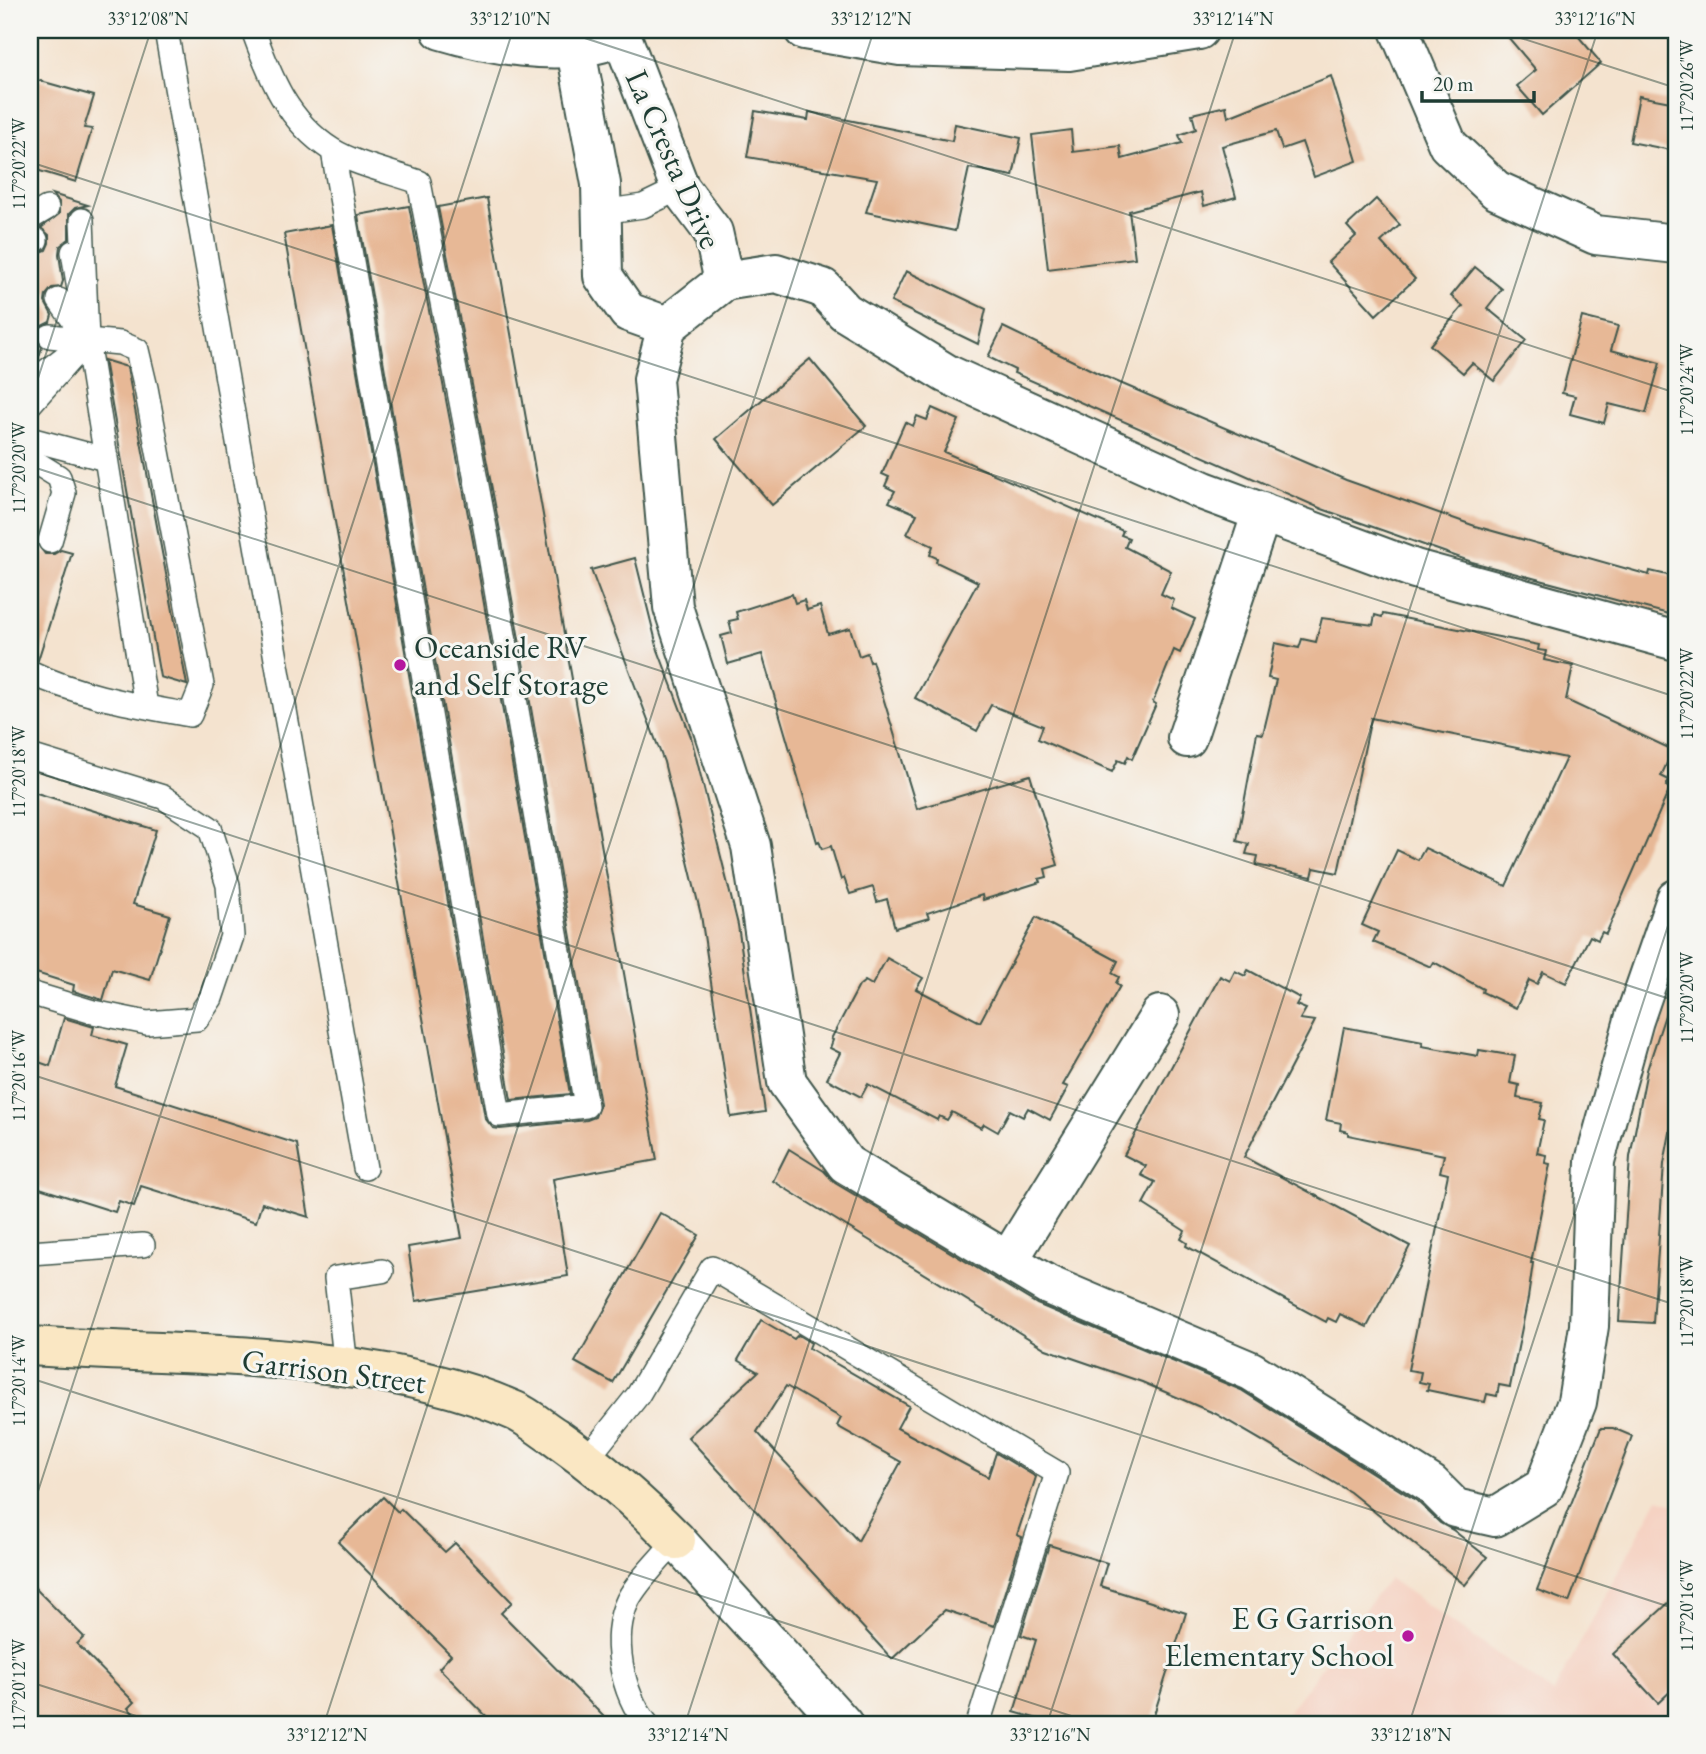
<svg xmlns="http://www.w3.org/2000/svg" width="1706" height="1754" viewBox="0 0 1706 1754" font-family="'EB Garamond',serif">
<rect width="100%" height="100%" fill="#f6f6f2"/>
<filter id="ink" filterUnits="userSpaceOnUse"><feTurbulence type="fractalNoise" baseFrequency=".0143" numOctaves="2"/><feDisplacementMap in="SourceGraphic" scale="14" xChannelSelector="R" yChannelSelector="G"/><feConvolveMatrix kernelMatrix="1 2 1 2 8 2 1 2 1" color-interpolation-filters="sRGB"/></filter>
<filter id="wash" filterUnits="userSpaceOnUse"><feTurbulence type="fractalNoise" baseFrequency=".00686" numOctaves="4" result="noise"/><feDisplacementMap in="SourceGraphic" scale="28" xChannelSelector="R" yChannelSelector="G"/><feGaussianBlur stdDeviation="1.57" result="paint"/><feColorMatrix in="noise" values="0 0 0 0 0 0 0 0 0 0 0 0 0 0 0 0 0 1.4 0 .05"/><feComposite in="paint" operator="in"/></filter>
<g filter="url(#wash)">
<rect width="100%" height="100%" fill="#f4e3cf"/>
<path fill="#f5d2c2" d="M1658,1498L1676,1505V1724H1279L1389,1578L1553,1693Z"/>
<g id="blocks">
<g fill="#e7b896" fill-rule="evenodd">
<path d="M1502,30H1573L1601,63L1542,115L1517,86L1536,70Z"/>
<path d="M1331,76L1357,161L1314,177L1302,142L1282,149L1276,131L1222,146L1236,197L1204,206L1201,192L1129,211L1135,258L1048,269L1032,135L1071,130L1073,152L1120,146L1122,159L1182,143L1179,135L1196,129L1192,114L1226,106L1228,117Z"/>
<path d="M30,78L94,96L84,128L92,129L76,182L30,168Z"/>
<path d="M1639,96L1676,103V151L1630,142Z"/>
<path d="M755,111L808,120L809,112L952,141L955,124L1021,138L1013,176L969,168L955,231L866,212L877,179L747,157Z"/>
<path d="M52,194L88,205L75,208L69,214V239L60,246L59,254L63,281L61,287L52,288L46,295L45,302L52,315L50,322L38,328L37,341L42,347L38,360L32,365L30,262L32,256L46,250L49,243V235L41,228L59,214V202Z"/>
<path d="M487,198L657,1160L553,1179L568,1276L416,1301L408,1247L462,1238L284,234L332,225L485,1118L493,1128L500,1129L587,1120L595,1117L600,1104L501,536L438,207Z"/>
<path d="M1376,199L1400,225L1381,242L1415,279L1376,315L1328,262L1356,236L1347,226Z"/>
<path d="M409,206L473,541L570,1094L511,1100L358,215Z"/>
<path d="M1475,267L1502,289L1487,308L1526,340L1494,381L1472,363L1463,373L1430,345L1463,306L1451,296Z"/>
<path d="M906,271L986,309L978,344L891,302Z"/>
<path d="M1582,317L1618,326L1611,350L1660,363L1646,413L1609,404L1604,423L1570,414L1575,396L1562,393Z"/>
<path d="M1003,327L1106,377L1346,480L1475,526L1649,575L1650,571L1676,577V616L1472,562L1322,509L1014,373L1015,370L988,357Z"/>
<path d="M810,359L866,426L772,505L716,439Z"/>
<path d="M104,360L127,367L187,685L160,677Z"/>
<path d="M932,408L959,420L944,452L1123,531L1121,535L1129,538L1125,547L1171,571L1161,594L1174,600L1171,608L1195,619L1180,653L1174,650L1153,702L1156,704L1132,759L1128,756L1125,763L1118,760L1112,772L1038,739L1043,726L991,705L977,731L915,698L978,582L936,562L937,558L930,555L933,546L907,534L917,514L889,502L895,491L885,486L889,477L882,474L905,422L913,426L917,416L927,420Z"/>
<path d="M30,540L36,542L45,554H54L61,550L72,553L38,660L30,658Z"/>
<path d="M635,558L658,650L691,737L738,925L765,1112L731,1117L701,915L664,762L591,570Z"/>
<path d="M792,594L795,603L804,600L807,610L820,606L828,634L850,628L859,656L867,653L870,662L872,661L917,809L1030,775L1058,865L1045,869L1047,877L1039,879L1040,882L983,900L982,895L927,913L929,918L895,928L887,899L877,902L873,887L850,894L844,878L841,880L831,846L822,849L819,841L817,842L762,654L728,664L721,636L732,633L729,621L738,619L736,612Z"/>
<path d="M1383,614L1539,645L1538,650L1546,651L1544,660L1573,666L1566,700L1673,750L1661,776L1669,780L1666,786L1670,788L1606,934L1602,932L1598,940L1590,936L1566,983L1543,972L1537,984L1529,980L1516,1008L1482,992L1483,989L1434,962L1431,967L1373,942L1378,932L1362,925L1397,850L1418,860L1425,848L1506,886L1566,758L1371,718L1338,873L1314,868L1312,877L1256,865L1258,856L1246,854L1249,844L1237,841L1257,733L1263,734L1276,680L1268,678L1275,643L1299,648L1302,639L1316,642L1322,618L1373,625L1375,615L1382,617Z"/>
<path d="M30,791L156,830L133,904L170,915L150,980L112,969L103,1000L73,991L74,985L30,971Z"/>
<path d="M1036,917L1118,961L1112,973L1119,977L1116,983L1120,986L1063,1085L1068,1087L1050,1120L1028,1108L1023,1117L1010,1110L998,1132L984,1124L981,1128L952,1112L947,1120L939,1116L937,1120L868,1084L861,1097L827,1079L840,1053L830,1048L833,1040L831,1039L859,986L865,981L872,985L887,958L923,978L916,989L980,1022Z"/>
<path d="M1248,970L1300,998L1296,1005L1306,1009L1300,1019L1315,1021L1244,1157L1410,1246L1367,1327L1340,1314L1336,1322L1328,1318L1326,1322L1186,1246L1187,1243L1181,1239L1185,1231L1143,1204L1155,1182L1141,1175L1146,1166L1124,1155L1220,976L1230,981L1235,971L1245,976Z"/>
<path d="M1670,1000L1676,1001V1101L1664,1164L1653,1323L1619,1321L1630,1157L1647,1070Z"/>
<path d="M64,1018L94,1027L92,1035L127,1045L115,1086L297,1144L309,1217L262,1203L256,1222L141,1186L134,1206L119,1201L115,1212L30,1185V1059L50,1066Z"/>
<path d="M1344,1027L1423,1042L1422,1046L1478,1056L1479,1050L1515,1056L1510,1083L1519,1085L1517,1098L1543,1103L1539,1119L1544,1120L1537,1153L1546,1155L1545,1163L1550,1164L1531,1263H1533L1528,1298L1510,1387L1499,1385L1497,1396L1487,1394L1485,1402L1427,1390L1429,1384L1419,1382L1421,1372L1408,1370L1448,1174L1440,1172L1444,1155L1348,1135V1132L1340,1130L1341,1123L1326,1120Z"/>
<path d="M789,1149L824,1171L835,1183L1037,1304L1241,1390L1417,1501L1440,1523L1453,1530L1487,1557L1465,1585L1350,1492L1216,1414L1142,1382L1046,1349L773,1181Z"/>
<path d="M660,1213L699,1235L613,1383L575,1362Z"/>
<path d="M761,1320L794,1339L798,1335L811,1343L809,1348L909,1406L897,1428L988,1477L996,1453L1036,1477L1017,1535L1022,1537L994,1626L945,1610L892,1659L688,1437L758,1372L738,1360ZM786,1386L841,1418L837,1426L901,1462L858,1541L757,1432Z"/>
<path d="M1601,1428H1613L1632,1436L1569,1602L1537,1590Z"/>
<path d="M383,1497L398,1512L401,1509L445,1552L455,1543L512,1602L501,1613L611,1724H494L439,1668L451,1655L338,1542Z"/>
<path d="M1049,1545L1107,1563L1100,1586L1186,1613L1151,1724H1055L1014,1712L1036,1640L1021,1635Z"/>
<path d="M30,1583L84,1637L77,1644L134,1702L128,1708L144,1724H30Z"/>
<path d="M1676,1596V1686L1658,1703L1613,1654Z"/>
</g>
</g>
</g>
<g filter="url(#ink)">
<use href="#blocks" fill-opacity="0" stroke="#3f564b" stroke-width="2"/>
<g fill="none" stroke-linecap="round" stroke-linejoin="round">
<defs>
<g id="lane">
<path d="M166,30L365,1168"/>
<path d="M253,30C270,77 287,121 332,150C354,164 394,173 419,182L487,538L586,1106L499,1115L333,151"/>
<path d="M602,212L643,206L680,188"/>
<path d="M30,218L47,208"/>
<path d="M30,242L36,240"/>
<path d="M73,252L87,340L82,220"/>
<path d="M59,300L83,334"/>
<path d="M50,336L87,340L79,343"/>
<path d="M30,404L87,340L31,383"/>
<path d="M30,439L105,459"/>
<path d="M30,459L59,477L64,493L50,541"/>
<path d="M30,672C79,696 136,705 190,715L202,685L146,388L137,350L120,343L87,340L146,706"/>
<path d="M30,756L163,797L210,828L228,885L232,936L211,998L197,1019L147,1023L93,1012L30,993"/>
<path d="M30,1253L143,1245"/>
<path d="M346,1367L336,1278L382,1271"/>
<path d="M587,1459L638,1395L712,1268L1057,1473L978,1724"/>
<path d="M647,1724C622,1694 610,1637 628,1600C639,1579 661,1559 676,1540"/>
</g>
<g id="street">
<path d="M441,30C487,44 555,56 601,43"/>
<path d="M804,30L900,46L1069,51L1199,30"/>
<path d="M1399,30L1448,145L1496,190L1596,235L1676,244"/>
<path d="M622,37L680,188L713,232L724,281"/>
<path d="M576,50L601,184L603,276L628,312L667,326"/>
<path d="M1676,641L1415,569L1204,491L947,374L845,312L823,288L776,273L724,281L667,326L653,379L673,607L751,846L787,1082L846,1164L1048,1285L1251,1371L1431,1484L1455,1508L1495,1517L1544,1487L1577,1402L1589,1326L1595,1161L1634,1020L1676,899"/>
<path d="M1187,738L1262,512"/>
<path d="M1008,1261L1160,1015"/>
<path d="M676,1540L843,1724"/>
</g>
<path id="secondary" d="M30,1346C183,1356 374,1349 515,1411C529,1417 542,1429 555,1437C599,1468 638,1501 676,1540"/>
</defs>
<use href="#lane" stroke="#3f564b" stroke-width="26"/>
<use href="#street" stroke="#3f564b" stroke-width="42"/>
<use href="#secondary" stroke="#3f564b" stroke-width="42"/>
<use href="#lane" stroke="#fff" stroke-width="23"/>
<use href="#street" stroke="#fff" stroke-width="38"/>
<use href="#secondary" stroke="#fae7c3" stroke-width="38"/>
</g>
</g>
<path fill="none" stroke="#1f3d34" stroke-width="2" stroke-opacity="0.45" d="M560,30L1676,393M1496,30L1676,88M30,162L1676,697M30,403L151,30M30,466L1676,1001M30,770L1676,1305M30,1074L1676,1609M30,1378L1096,1724M30,1516L513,30M30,1682L161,1724M324,1724L874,30M685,1724L1236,30M1047,1724L1598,30M1409,1724L1676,901"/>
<g fill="#b5179e" stroke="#f6f6f2" stroke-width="2.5">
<circle cx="400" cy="665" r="7"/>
<circle cx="1408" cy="1636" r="7"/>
</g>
<g text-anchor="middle" stroke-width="6" stroke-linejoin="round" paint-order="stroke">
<g font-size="32" fill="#1f3d34" stroke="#f6f6f2">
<text transform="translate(674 159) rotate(66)" y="11">La Cresta Drive</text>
<text transform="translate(334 1371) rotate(7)" y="11">Garrison Street</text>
</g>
<g font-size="32" fill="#1f3d34" stroke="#f6f6f2" text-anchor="start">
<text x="414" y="658">Oceanside RV<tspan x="414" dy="37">and Self Storage</tspan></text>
<text x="1394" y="1629" text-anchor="end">E G Garrison<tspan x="1394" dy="37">Elementary School</tspan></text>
</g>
</g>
<rect width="1706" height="1754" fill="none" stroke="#f6f6f2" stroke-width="77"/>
<path d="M1422 91v10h112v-10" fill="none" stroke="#1f3d34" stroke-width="3.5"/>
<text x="1433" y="91" font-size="21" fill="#1f3d34" stroke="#f6f6f2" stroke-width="5" paint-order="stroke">20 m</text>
<rect x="38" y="38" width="1630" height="1678" fill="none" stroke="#1f3d34" stroke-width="2.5"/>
<g font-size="18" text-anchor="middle" fill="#1f3d34">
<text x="148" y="25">33°12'08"N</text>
<text x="510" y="25">33°12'10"N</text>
<text x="871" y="25">33°12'12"N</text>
<text x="1233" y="25">33°12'14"N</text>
<text x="1595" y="25">33°12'16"N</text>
<text transform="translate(1687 86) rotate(-90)" y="6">117°20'26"W</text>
<text transform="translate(19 164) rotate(-90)" y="6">117°20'22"W</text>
<text transform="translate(1687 390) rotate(-90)" y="6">117°20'24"W</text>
<text transform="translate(19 468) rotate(-90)" y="6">117°20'20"W</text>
<text transform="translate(1687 694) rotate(-90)" y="6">117°20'22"W</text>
<text transform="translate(19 772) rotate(-90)" y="6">117°20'18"W</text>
<text transform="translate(1687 998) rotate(-90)" y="6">117°20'20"W</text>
<text transform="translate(19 1076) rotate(-90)" y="6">117°20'16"W</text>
<text transform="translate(1687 1302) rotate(-90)" y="6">117°20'18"W</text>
<text transform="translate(19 1381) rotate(-90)" y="6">117°20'14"W</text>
<text transform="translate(1687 1606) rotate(-90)" y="6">117°20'16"W</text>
<text transform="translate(19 1685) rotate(-90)" y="6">117°20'12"W</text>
<text x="327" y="1741">33°12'12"N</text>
<text x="688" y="1741">33°12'14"N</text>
<text x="1050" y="1741">33°12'16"N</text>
<text x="1411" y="1741">33°12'18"N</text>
</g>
</svg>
